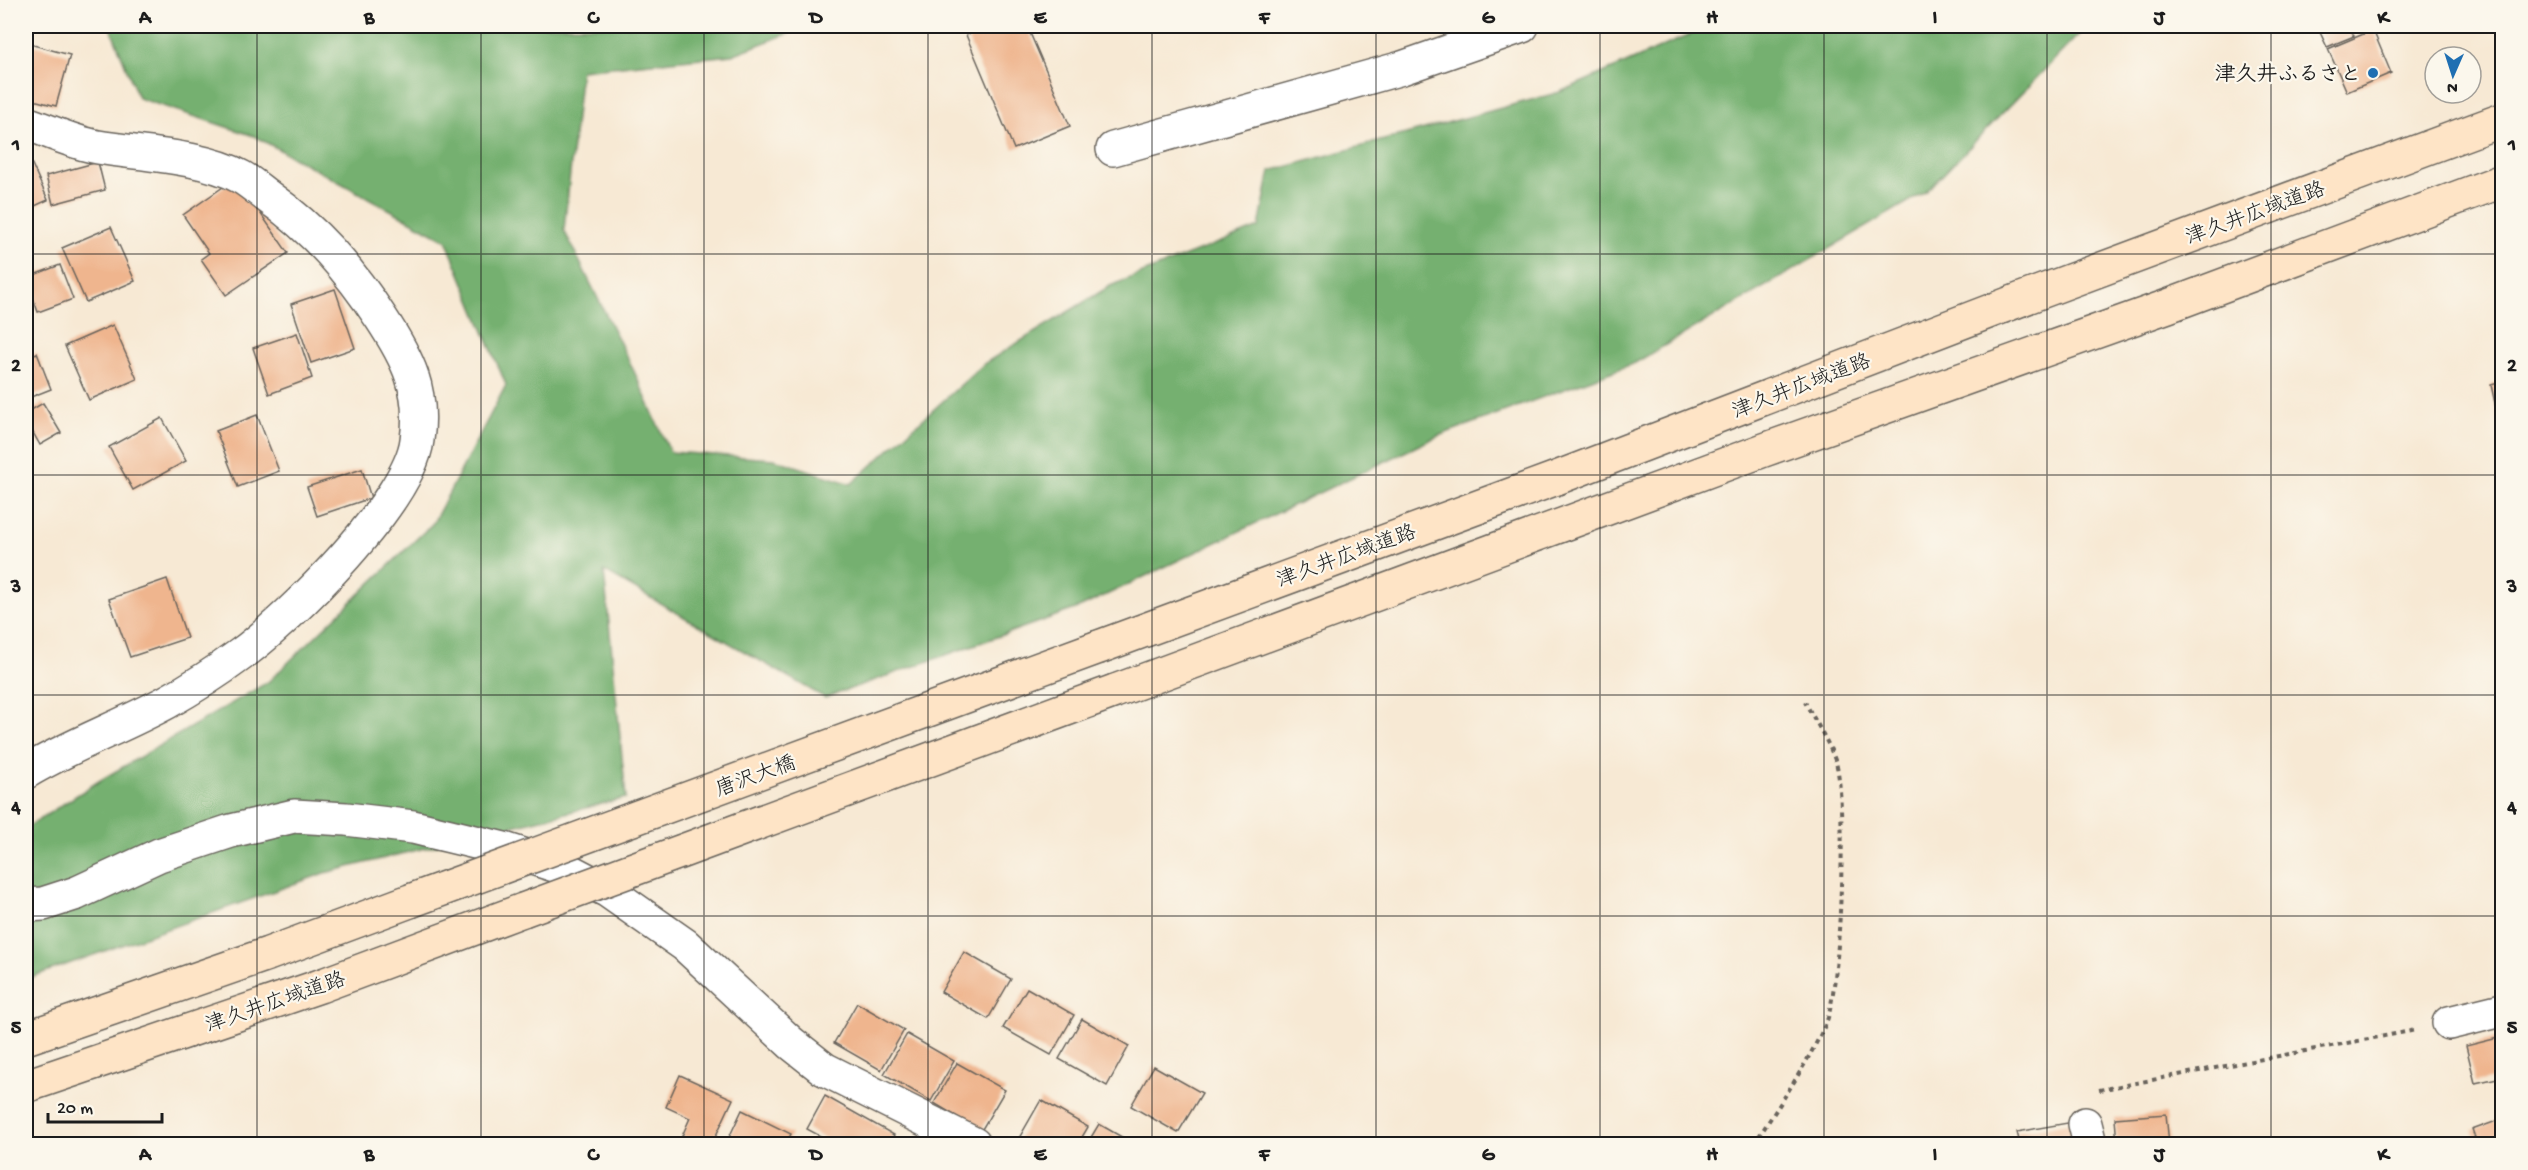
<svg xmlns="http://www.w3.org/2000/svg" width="2528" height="1170" viewBox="0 0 2528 1170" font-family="'Gochi Hand','Klee One',sans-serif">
<rect width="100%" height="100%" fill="#fbf7ec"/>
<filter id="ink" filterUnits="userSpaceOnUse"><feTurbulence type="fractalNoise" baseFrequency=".0167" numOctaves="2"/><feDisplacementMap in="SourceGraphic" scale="12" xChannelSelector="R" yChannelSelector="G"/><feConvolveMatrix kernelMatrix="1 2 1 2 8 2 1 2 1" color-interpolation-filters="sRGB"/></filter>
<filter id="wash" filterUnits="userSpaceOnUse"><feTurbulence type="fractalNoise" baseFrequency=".008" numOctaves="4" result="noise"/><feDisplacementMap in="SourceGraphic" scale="24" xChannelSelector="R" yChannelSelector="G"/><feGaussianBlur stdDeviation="1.35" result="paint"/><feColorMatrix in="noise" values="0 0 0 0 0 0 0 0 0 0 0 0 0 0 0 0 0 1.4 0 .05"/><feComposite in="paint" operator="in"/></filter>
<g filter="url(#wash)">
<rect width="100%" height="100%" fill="#f7e9d4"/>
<path fill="#74b06f" stroke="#486646" stroke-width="1.5" d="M110,26H808L732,55L581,70L564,230L634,371L670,452L774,459L851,484L985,363L1110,286L1259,227L1270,171L1560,92L1696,32L1703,26H2087L1927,191L1635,363L1438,436L1081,607L825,698L604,571L626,798L325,873L26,979V828L99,781L268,682L433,523L506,385L446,240L254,136L138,98Z"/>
<g id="blocks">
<g fill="#efb58e">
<path d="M987,26H1027L1070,126L1014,149L966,35Z"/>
<path d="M2317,26H2349L2354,36L2327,47Z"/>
<path d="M2373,30L2391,73L2347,92L2328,49Z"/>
<path d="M26,43L70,55L56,106L26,98Z"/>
<path d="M26,151L48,200L26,210Z"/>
<path d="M98,162L105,190L53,204L46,176Z"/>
<path d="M236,178L288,253L226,295L201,259L209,253L183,215Z"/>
<path d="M111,227L135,281L86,302L62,248Z"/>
<path d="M60,265L73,299L38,312L26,278Z"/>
<path d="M335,289L355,348L311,363L291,304Z"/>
<path d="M113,325L137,379L89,400L65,346Z"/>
<path d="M297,333L312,378L269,394L253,348Z"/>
<path d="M37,353L51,389L26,399V357Z"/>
<path d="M2502,382V425L2500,426L2491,385Z"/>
<path d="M43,403L61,433L40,445L26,420V413Z"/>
<path d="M257,415L279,471L238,487L216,431Z"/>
<path d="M162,418L186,461L133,490L109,447Z"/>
<path d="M362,469L371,498L317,516L307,487Z"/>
<path d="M167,579L187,638L130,657L109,599Z"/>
<path d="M964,952L1011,979L988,1019L941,992Z"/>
<path d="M1027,988L1074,1015L1051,1055L1003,1028Z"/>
<path d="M857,1003L904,1030L881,1070L834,1043Z"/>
<path d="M1082,1019L1129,1046L1107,1086L1059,1059Z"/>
<path d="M907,1034L954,1061L931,1101L884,1074Z"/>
<path d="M2502,1037V1077L2475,1083L2466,1046Z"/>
<path d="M957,1063L1005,1090L981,1131L934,1103Z"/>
<path d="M1154,1066L1202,1093L1178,1133L1131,1106Z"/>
<path d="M680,1075L733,1099L712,1144H700L682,1136L690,1118L666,1107Z"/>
<path d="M825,1096L894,1135L889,1144H835L807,1129Z"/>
<path d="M1041,1100L1088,1127L1078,1144H1026L1018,1140Z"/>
<path d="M742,1110L791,1134L786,1144H726Z"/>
<path d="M2166,1114L2169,1144H2117L2115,1118Z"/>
<path d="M2502,1119V1144H2477L2472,1130Z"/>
<path d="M2073,1122L2077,1144H2020L2017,1132Z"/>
<path d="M1099,1124L1134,1144H1087Z"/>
</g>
</g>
</g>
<g filter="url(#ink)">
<use href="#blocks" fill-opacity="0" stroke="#69645c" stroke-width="1.5"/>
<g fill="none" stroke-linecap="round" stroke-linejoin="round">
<defs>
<g id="minor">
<path d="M26,123C49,131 74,143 98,147C140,154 203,156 241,177C250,182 259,190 267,196C316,231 349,269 381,318C408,359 424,390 417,440C410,500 290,619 240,655C217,672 192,688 167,702C121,727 71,745 26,772"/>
<path d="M1113,149L1402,68L1522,26"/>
<path d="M26,905L43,904L77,893L159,855L231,831L294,816L346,819L413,827L504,849L564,868L608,891L685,945L791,1043L824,1069L974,1144"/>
<path d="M2449,1023L2502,1010"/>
<path d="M2085,1124L2090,1144"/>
</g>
<g id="secondary">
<path d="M1099,647L1554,479L2040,292L2502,120"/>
<path d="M1115,691L1764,450L2168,306L2502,181"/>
<path d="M26,1038L268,954L410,901"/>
<path d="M26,1086L320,986L523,910"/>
</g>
</defs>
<use href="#minor" stroke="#69645c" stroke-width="36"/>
<use href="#secondary" stroke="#69645c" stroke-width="36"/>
<g stroke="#69645c" stroke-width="4" stroke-dasharray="4.5 4.5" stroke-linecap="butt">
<path d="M2099,1090L2416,1030"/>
<path d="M1754,1144C1779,1105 1807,1065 1826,1023C1841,990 1847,798 1836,763C1829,742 1815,721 1805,702"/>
</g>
<use href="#minor" stroke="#fff" stroke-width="33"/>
<use href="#secondary" stroke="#fee4c6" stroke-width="33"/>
<defs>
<g id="secondary-bridge">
<path d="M410,901L1099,647"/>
<path d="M523,910L1115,691"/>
</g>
</defs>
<use href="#secondary-bridge" stroke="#69645c" stroke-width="36" stroke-linecap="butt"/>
<use href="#secondary-bridge" stroke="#fee4c6" stroke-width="33"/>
</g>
</g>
<path fill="none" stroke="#1c1c1c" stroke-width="1.5" stroke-opacity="0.55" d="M257,26V1144M481,26V1144M704,26V1144M928,26V1144M1152,26V1144M1376,26V1144M1600,26V1144M1824,26V1144M2047,26V1144M2271,26V1144M26,254H2502M26,475H2502M26,695H2502M26,916H2502"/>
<circle fill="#1f6fb2" stroke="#fbf7ec" stroke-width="2" cx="2373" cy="73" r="6"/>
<g text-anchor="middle" stroke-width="4.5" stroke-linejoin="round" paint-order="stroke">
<g font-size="21" font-weight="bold" fill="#1c1c1c" stroke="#fbf7ec" text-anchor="end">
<text x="2361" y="80">津久井ふるさと</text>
</g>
<g font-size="21" fill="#1c1c1c" stroke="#fbf7ec">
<text transform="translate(2255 212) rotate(-20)" y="7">津久井広域道路</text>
<text transform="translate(1801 385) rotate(-21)" y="7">津久井広域道路</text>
<text transform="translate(1346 555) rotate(-20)" y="7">津久井広域道路</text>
<text transform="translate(755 775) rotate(-20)" y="7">唐沢大橋</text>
<text transform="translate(275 1001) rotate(-19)" y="7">津久井広域道路</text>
</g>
</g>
<rect width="2528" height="1170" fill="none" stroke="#fbf7ec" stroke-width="66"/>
<g transform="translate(2453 75) rotate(183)"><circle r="28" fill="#fbf7ec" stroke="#a29f99" stroke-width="1.5"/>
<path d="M0-4.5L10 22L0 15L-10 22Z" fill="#1f6fb2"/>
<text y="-9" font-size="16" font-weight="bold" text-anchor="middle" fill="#1c1c1c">N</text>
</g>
<path d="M48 1113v9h114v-9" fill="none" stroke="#1c1c1c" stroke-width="3"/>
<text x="57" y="1113" font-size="18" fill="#1c1c1c" stroke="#fbf7ec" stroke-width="4.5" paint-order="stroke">20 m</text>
<rect x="33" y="33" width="2462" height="1104" fill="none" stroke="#1c1c1c" stroke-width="2"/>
<g font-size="20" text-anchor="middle" font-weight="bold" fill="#1c1c1c">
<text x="145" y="23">A</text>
<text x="369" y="23">B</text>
<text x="593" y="23">C</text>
<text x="816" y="23">D</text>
<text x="1040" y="23">E</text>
<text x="1264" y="23">F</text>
<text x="1488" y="23">G</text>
<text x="1712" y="23">H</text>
<text x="1935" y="23">I</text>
<text x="2159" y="23">J</text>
<text x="2383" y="23">K</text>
<text x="16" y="150">1</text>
<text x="2512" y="150">1</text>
<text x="16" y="371">2</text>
<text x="2512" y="371">2</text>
<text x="16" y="592">3</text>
<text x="2512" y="592">3</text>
<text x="16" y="813">4</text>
<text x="2512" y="813">4</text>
<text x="16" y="1033">5</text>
<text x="2512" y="1033">5</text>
<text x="145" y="1160">A</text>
<text x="369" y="1160">B</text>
<text x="593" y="1160">C</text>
<text x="816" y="1160">D</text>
<text x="1040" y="1160">E</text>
<text x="1264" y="1160">F</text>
<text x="1488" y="1160">G</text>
<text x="1712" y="1160">H</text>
<text x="1935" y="1160">I</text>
<text x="2159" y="1160">J</text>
<text x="2383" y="1160">K</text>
</g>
</svg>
